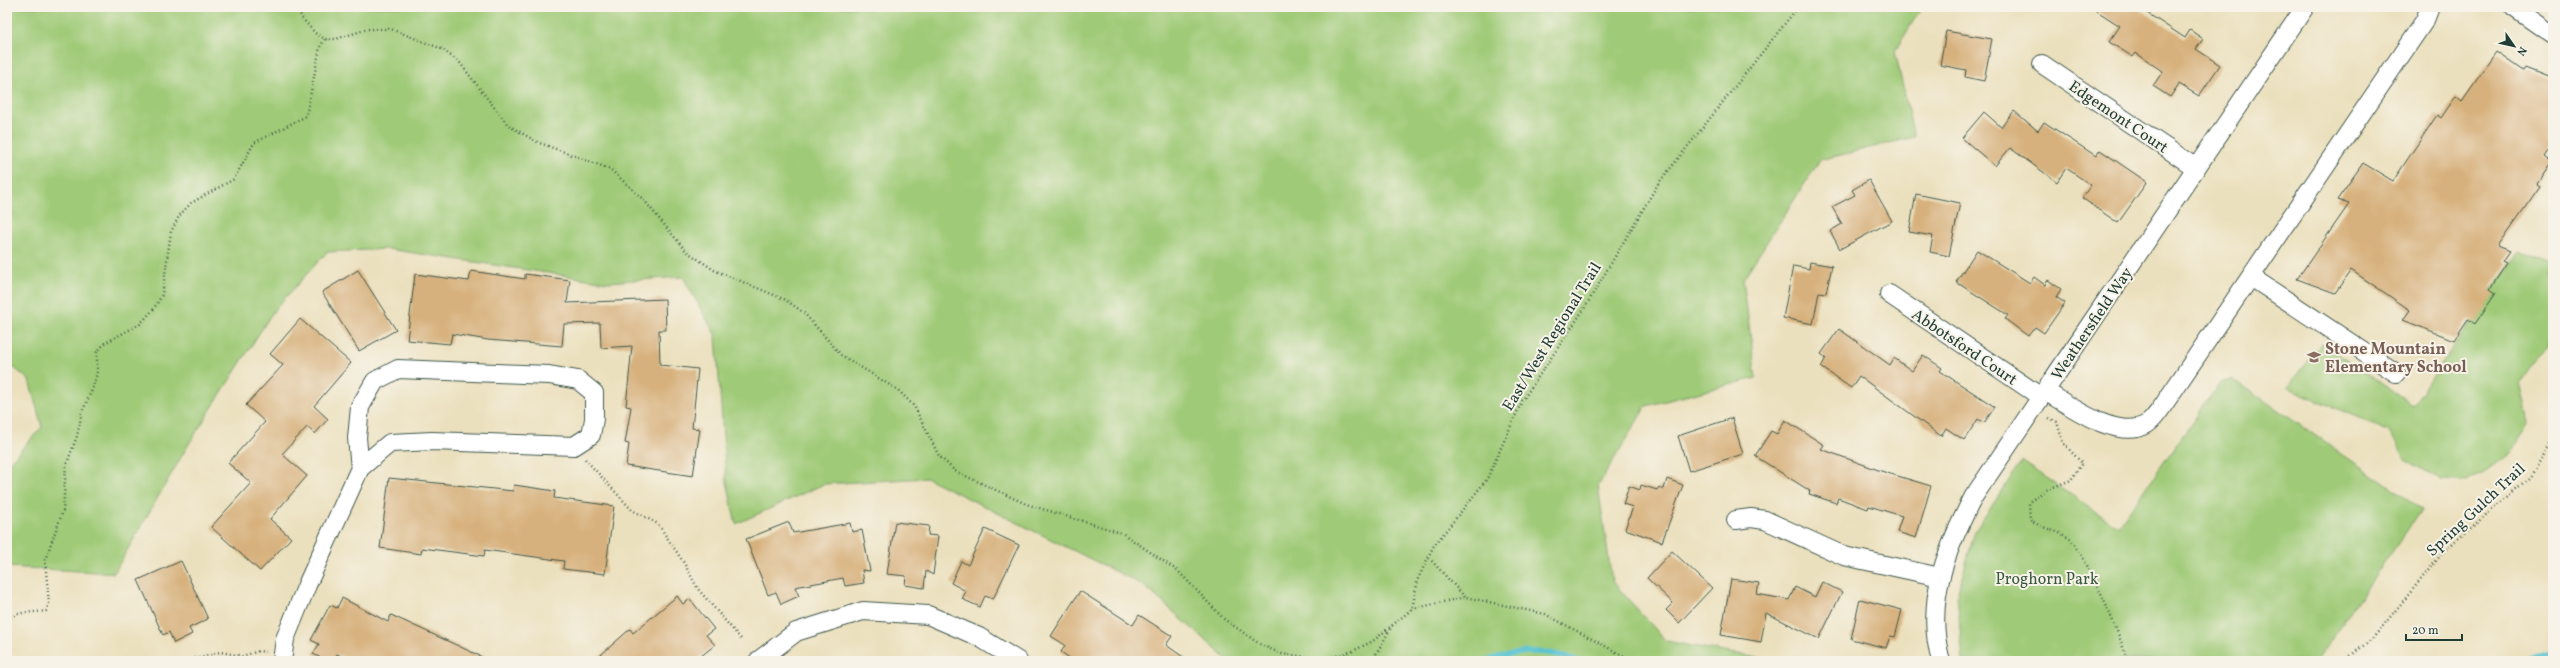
<svg xmlns="http://www.w3.org/2000/svg" width="2560" height="668" viewBox="0 0 2560 668" font-family="Vollkorn,serif">
<rect width="100%" height="100%" fill="#f7f3e8"/>
<filter id="ink" filterUnits="userSpaceOnUse"><feTurbulence type="fractalNoise" baseFrequency=".025" numOctaves="2"/><feDisplacementMap in="SourceGraphic" scale="8" xChannelSelector="R" yChannelSelector="G"/><feConvolveMatrix kernelMatrix="1 2 1 2 8 2 1 2 1" color-interpolation-filters="sRGB"/></filter>
<filter id="wash" filterUnits="userSpaceOnUse"><feTurbulence type="fractalNoise" baseFrequency=".012" numOctaves="4" result="noise"/><feDisplacementMap in="SourceGraphic" scale="16" xChannelSelector="R" yChannelSelector="G"/><feGaussianBlur stdDeviation="0.9" result="paint"/><feColorMatrix in="noise" values="0 0 0 0 0 0 0 0 0 0 0 0 0 0 0 0 0 1.4 0 .05"/><feComposite in="paint" operator="in"/></filter>
<g filter="url(#wash)">
<rect width="100%" height="100%" fill="#ebe0bd"/>
<g fill="#9fca77" stroke="#5f8456">
<path d="M7,7H1922L1895,51L1914,137L1820,160L1743,279L1756,378L1646,406L1598,486L1612,581L1666,641L1773,661H1229L1143,585L927,478L824,484L736,524L726,477L716,336L683,277L607,282L388,249L327,252L274,310L187,447L114,573L7,567V465L42,427L29,380L7,362Z"/>
<path d="M2518,253L2553,267V333L2520,382L2529,423L2511,454L2467,482L2442,480L2406,460L2389,431L2287,387L2322,343L2413,405Z"/>
<path d="M2233,379L2422,509L2316,661H1963L1957,595L1975,531L2022,461L2118,527L2220,383Z"/>
</g>
<g fill="none" stroke-linecap="round" stroke-linejoin="round">
<g stroke="#58c3d2" stroke-width="5.5">
<path d="M1485,661C1521,650 1543,648 1579,661"/>
<path d="M2523,661L2553,650"/>
</g>
</g>
<g id="blocks">
<g fill="#d7b17d">
<path d="M2091,7H2138L2185,38L2190,30L2203,39L2196,49L2220,65L2199,96L2179,84L2170,97L2153,86L2163,71L2136,53L2133,57L2109,42L2120,26Z"/>
<path d="M1946,31L1992,39L1984,81L1965,77L1966,70L1940,65Z"/>
<path d="M2496,52L2523,71L2525,68L2553,79V145L2545,157L2552,162L2537,184L2540,186L2498,246L2510,251L2503,261L2507,263L2490,289L2496,293L2475,324L2468,319L2454,340L2403,320L2410,310L2351,270L2335,293L2297,279L2349,204L2337,200L2363,163L2393,181L2437,115L2441,118L2456,96L2462,101Z"/>
<path d="M2014,111L2038,131L2044,122L2096,156L2100,150L2147,182L2118,223L2082,198L2091,185L2066,168L2057,182L2010,148L1995,166L1962,138L1984,112L2001,127Z"/>
<path d="M1869,180L1892,221L1840,249L1830,231L1842,224L1832,207L1855,195L1852,190Z"/>
<path d="M1916,194L1960,203L1949,256L1930,252L1933,236L1909,232Z"/>
<path d="M1977,250L2030,283L2034,277L2045,285L2048,280L2061,289L2056,297L2065,303L2044,333L2035,327L2028,336L2005,319L2008,315L1956,282Z"/>
<path d="M1810,262L1832,266L1826,293L1819,292L1813,324L1783,318L1793,266L1809,269Z"/>
<path d="M358,270L396,330L359,351L322,292Z"/>
<path d="M471,271L525,279V274L570,280L567,303L665,299L666,330H659L660,365L698,369L692,428L700,429L693,476L626,466L629,444L625,443L631,407L626,406L632,346L601,348L600,323L564,324L562,346L488,340L452,334L450,344L407,340L415,274L469,281Z"/>
<path d="M300,319L351,363L314,406L328,419L315,434L307,427L282,454L307,476L270,519L291,538L260,571L211,527L251,483L228,463L265,422L246,405L283,365L270,354Z"/>
<path d="M1839,329L1890,365L1894,358L1912,371L1923,355L1942,368L1940,371L1995,407L1984,423L1978,419L1964,440L1946,428L1941,436L1859,376L1851,388L1821,367L1826,358L1821,354Z"/>
<path d="M1732,418L1743,454L1689,471L1678,436Z"/>
<path d="M1785,420L1824,445L1821,449L1881,471L1931,486L1916,538L1897,532L1902,516L1869,506L1868,509L1838,498L1836,503L1809,494L1810,491L1755,456L1771,431L1777,434Z"/>
<path d="M389,478L513,491L514,485L555,491L554,498L614,506L605,574L563,569L564,561L485,550L484,556L422,548L421,554L380,548Z"/>
<path d="M1667,479L1683,485L1662,542L1625,529L1633,507L1623,504L1629,486L1640,490L1641,485L1657,490L1659,487L1664,489Z"/>
<path d="M789,522L793,533L850,523L852,532L862,530L870,571L862,570L864,583L845,586L843,578L795,587L799,596L781,604L776,592L768,595L746,539Z"/>
<path d="M895,522L929,526L928,535L938,536L933,575L926,571L924,588L905,585L906,576L887,574Z"/>
<path d="M985,529L1019,545L993,599L985,596L980,607L962,599L966,591L951,583L961,561L968,565Z"/>
<path d="M1672,551L1712,588L1679,623L1666,610L1673,603L1647,578Z"/>
<path d="M181,561L208,619L189,628L192,634L174,643L169,632L163,635L138,580Z"/>
<path d="M1731,579L1759,583L1757,594L1789,600L1795,587L1815,597L1822,582L1842,592L1819,639L1766,613L1761,642L1721,635Z"/>
<path d="M1080,591L1133,625L1139,615L1172,636L1166,645L1189,661H1074L1061,652L1065,645L1051,636Z"/>
<path d="M677,596L683,604L690,599L714,629L706,635L715,645L695,661H594L630,629L633,633Z"/>
<path d="M342,598L388,622L391,615L491,661H351L337,654L334,661H327L313,654L319,644L311,640L330,605L337,608Z"/>
<path d="M1860,599L1902,610L1895,637L1890,636L1886,648L1851,639Z"/>
</g>
</g>
</g>
<g filter="url(#ink)">
<use href="#blocks" fill-opacity="0" stroke="#3e5549" stroke-width="1"/>
<g fill="none" stroke-linecap="round" stroke-linejoin="round">
<defs>
<g id="minor">
<path d="M2513,7L2553,35"/>
<path d="M2042,64L2196,168"/>
<path d="M2251,277L2396,373"/>
<path d="M1889,294L2041,397"/>
<path d="M2045,391C2069,405 2118,442 2147,424C2152,421 2156,415 2160,410L2425,20L2430,7"/>
<path d="M1736,520L1751,518L1765,520L1844,556L1940,577"/>
<path d="M282,661L285,639L307,585L360,468L390,443L432,441L574,446L591,435L594,419V393L578,380L549,375L398,369L375,381L360,407L357,438L360,468"/>
<path d="M758,661L796,632L863,611L928,615L979,637L1018,661"/>
<path d="M1941,661C1924,602 1947,547 1974,496L2305,7"/>
</g>
</defs>
<use href="#minor" stroke="#3e5549" stroke-width="20"/>
<g stroke="#3e5549" stroke-width="2.5" stroke-dasharray="1 3" stroke-linecap="butt">
<path d="M298,7L301,17L315,33L325,39H336L368,29H391L442,49L460,63L508,125L537,142L610,169L643,199L686,251L714,270L786,300L804,313L841,355L898,390L914,406L939,456L955,471L1026,504L1122,533L1178,571L1224,619L1261,645L1282,654L1326,659L1353,651L1373,641L1412,609L1418,579L1433,547L1487,479L1522,401L1584,309L1658,184L1798,7"/>
<path d="M2049,418L2057,422L2063,443L2082,463L2071,480L2046,490L2029,502L2030,519C2042,530 2060,530 2071,540C2084,552 2124,642 2127,661"/>
<path d="M585,459L632,510L658,524L684,563L698,589L741,639"/>
<path d="M1429,558L1465,597"/>
<path d="M1412,609L1465,597L1545,614L1633,661"/>
<path d="M7,619C17,611 33,613 46,611L49,604L45,560L63,511L66,466L77,436L82,412L92,390L97,373V352L105,343L140,324L153,310L162,295L171,232L179,216L191,203L234,179L254,143L306,116L320,47L325,39"/>
<path d="M183,661L220,652L242,656L259,651L266,652"/>
<path d="M1372,661L1392,626"/>
<path d="M2344,661L2373,638L2445,550L2530,477L2553,440"/>
</g>
<use href="#minor" stroke="#fff" stroke-width="18"/>
</g>
</g>
<defs>
<symbol id="school-bare" viewBox="-9 -9 18 18"><path d="M0-5L7-2L0 1L-7-2ZM-4 1L0 2.5L4 1V4Q0 6-4 4Z" fill="#8d6e63" stroke="#f7f3e8" stroke-width="2.5" paint-order="stroke"/></symbol>
</defs>
<g fill-rule="evenodd">
<use href="#school-bare" x="2304" y="347" width="20" height="20"/>
</g>
<g text-anchor="middle" stroke-width="4" stroke-linejoin="round" paint-order="stroke">
<g font-size="16" fill="#1f3d34" stroke="#f7f3e8">
<text transform="translate(2119 116) rotate(34)" y="6">Edgemont Court</text>
<text transform="translate(2091 323) rotate(-56)" y="6">Weathersfield Way</text>
<text transform="translate(1551 336) rotate(-58)" y="6">East/West Regional Trail</text>
<text transform="translate(1965 346) rotate(34)" y="6">Abbotsford Court</text>
<text transform="translate(2475 509) rotate(-43)" y="6">Spring Gulch Trail</text>
</g>
<g font-size="16" font-weight="bold" fill="#785e54" stroke="#f7f3e8" text-anchor="start">
<text x="2325" y="354">Stone Mountain<tspan x="2325" dy="18">Elementary School</tspan></text>
</g>
<g font-size="16" fill="#395941" stroke="#f7f3e8">
<text x="2047" y="584">Proghorn Park</text>
</g>
</g>
<rect width="2560" height="668" fill="none" stroke="#f7f3e8" stroke-width="24"/>
<g transform="translate(2514 46) rotate(124)" stroke="#f7f3e8" stroke-width="3" paint-order="stroke">
<path d="M0-3L7 15L0 10L-7 15Z" fill="#1f3d34"/>
<text y="-6" font-size="11" font-weight="bold" text-anchor="middle" fill="#1f3d34">N</text>
</g>
<path d="M2406 634v6h56v-6" fill="none" stroke="#1f3d34" stroke-width="2"/>
<text x="2412" y="634" font-size="12" fill="#1f3d34" stroke="#f7f3e8" stroke-width="3" paint-order="stroke">20 m</text>
</svg>
